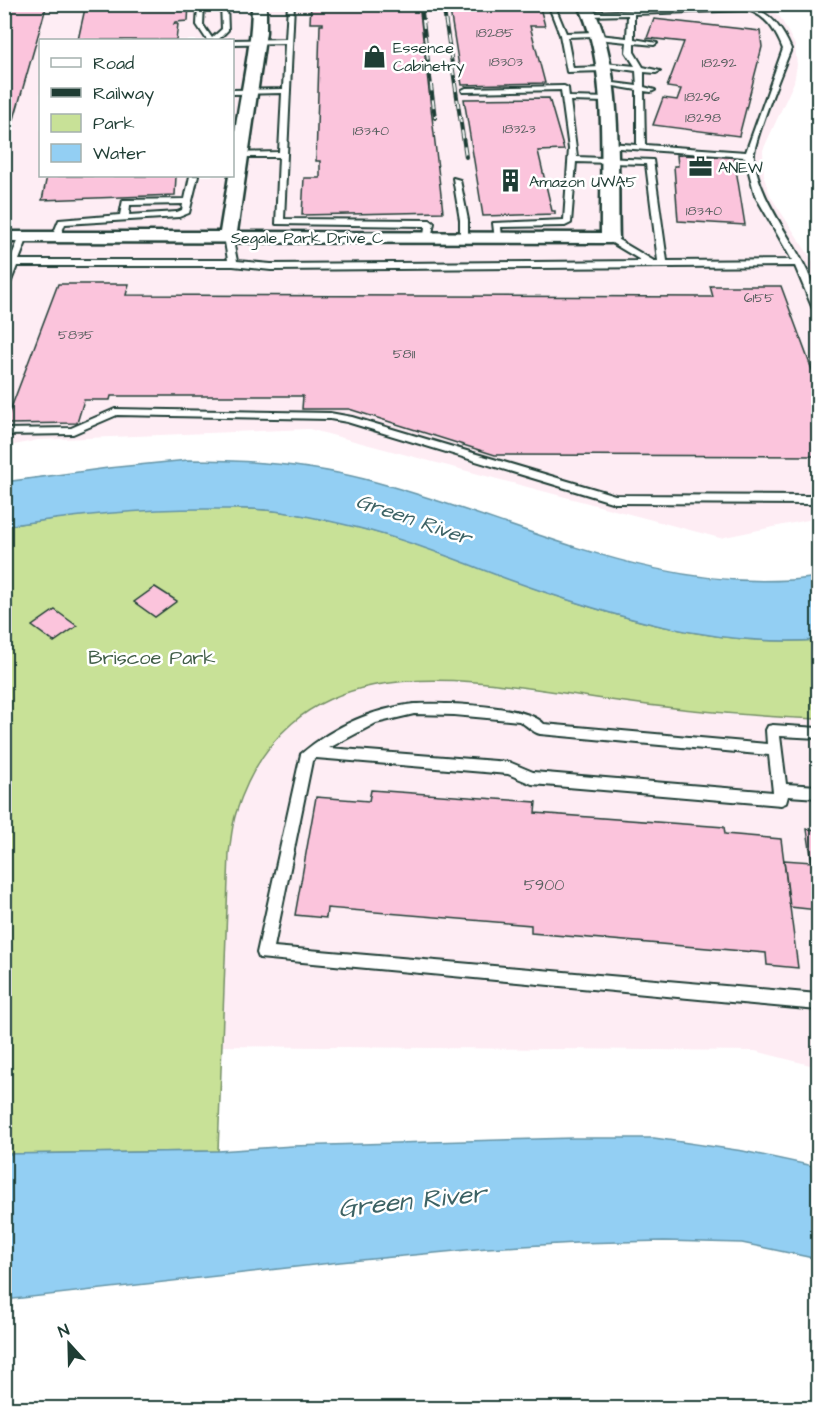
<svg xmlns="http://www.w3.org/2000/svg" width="823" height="1413" viewBox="0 0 823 1413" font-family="'Architects Daughter',sans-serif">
<rect width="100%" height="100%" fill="#fff"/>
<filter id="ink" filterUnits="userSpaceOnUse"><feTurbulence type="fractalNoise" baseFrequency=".0167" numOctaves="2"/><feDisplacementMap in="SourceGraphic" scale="12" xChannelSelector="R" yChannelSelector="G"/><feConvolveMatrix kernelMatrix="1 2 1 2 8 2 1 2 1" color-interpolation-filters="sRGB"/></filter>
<g filter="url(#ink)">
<g fill="#feedf4" fill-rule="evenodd">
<path d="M4,5H765L780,17L795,45L797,65L794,82L763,150L764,178L771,197L818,269V518L720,538L309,429L38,440L5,447ZM40,40H232V176H40Z"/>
<path d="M428,680L478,683L732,715L818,719V1067L755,1051L222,1046L229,853L235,815L249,777L266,751L284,729L307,711L332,697L365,686Z"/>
</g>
<path fill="#c8e197" stroke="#748f66" stroke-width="1.5" d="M175,508C205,509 236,507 266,510C310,514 356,526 399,539C436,550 472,566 509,579C609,616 711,647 818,640V719C748,716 680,710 610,700C469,680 293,636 236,813C232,825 231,840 229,853L218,1151L5,1154V526L93,513Z"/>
<g fill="#93cff3" stroke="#6595a7" stroke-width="1.5">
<path d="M188,460C248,460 306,464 364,479C515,517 658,600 818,577V640C711,647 610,616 510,580C459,561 409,540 355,527C326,520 296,513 266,510C250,508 233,509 217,509C145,508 75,515 5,526V482L108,468Z"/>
<path d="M573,1138H654L743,1151L818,1167V1259L742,1243L664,1241L576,1243L487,1248L340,1262L5,1300V1154L218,1151L293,1146Z"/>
</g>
<g fill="#fbc4dc" stroke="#1f3d34" stroke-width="1.5">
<path d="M4,4H47L4,154Z"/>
<path d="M86,4H189L188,21L175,22L174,24H178L176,40H78Z"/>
<path d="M311,4H419L443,212L302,215L304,178H320V161H316L320,25H323V23H310Z"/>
<path d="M449,4H539L545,26H530L545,83L462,85Z"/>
<path d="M654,19L760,31L762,47L739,136L653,125L663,98L677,100L681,89L667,87L684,42L647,38Z"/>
<path d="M549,98L564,150L538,151L552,211H555V214L483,216L464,99Z"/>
<path d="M677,155L734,157L745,225L678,221L674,166H678Z"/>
<path d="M47,176H176L175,195L42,200Z"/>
<path d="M58,284H129L126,295L713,297L710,286H781L818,386V440H815L818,456L495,455L349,409H302L303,396H111L110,400H84L77,423L5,424Z"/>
<path d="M155,587L177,601L155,617L134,602Z"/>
<path d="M55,610L77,626L54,642L32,626Z"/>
<path d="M371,790L536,802L535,813L724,827L725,834L781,839L798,968L767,965L766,953L531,933V925L327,908L326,918L295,915L316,797L369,801Z"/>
<path d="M807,829L818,830V910L790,907L784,860L812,862Z"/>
</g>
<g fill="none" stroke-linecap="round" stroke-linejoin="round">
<defs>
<g id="lane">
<path d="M198,4H204L203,25L212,38L222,29L221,4H227L228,30L218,40H207L197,25Z"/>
<path d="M288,4H294L284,219L430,220L434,223L431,239L424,237L425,226L276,224L279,157H232V153L279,152L282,93L232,94V90L283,89L285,43L232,44V40H230L286,39Z"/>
<path d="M548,4H554L566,33L596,32L599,35L627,38L628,15L589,16L586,14L589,12L748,6C770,12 782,28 791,49C784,66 752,145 754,157C759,212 818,262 818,312L813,309L795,266L271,270L233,266H17L9,286L4,289V273L20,237L24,234L28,237L19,260H228L224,236L228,233L232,236L237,261L271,264L642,261L607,240V236L610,235L654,261H658L646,164L576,162L571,223L565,226L501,227L502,238L495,240L493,223L564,220L569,149L561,90L463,92L462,90L466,88L564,86L568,88L569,97L610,98L611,100L607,102L570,101L577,157L653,160L667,261L792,260L755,195L745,157L605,147L604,145L608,143L637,145V90L602,84L606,82L637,86L636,71L607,67L608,69L604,71L567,72L560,35ZM748,10C767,16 776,32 783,49L746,152L645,145L644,91L651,92L655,90L644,87V72L656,73L660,71L643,67L634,52V43L654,45L657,43L634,39V14ZM594,36L597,39L627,42L626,52L635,66L604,63L600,65L603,67L573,68L567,37Z"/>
<path d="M190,176H198L189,213L179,217L65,224L59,239L52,237L59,220L120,215L123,200L185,199ZM183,204L182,210L177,212L129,215L130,205Z"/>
<path d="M453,178L460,180L468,220V238L464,241L460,238V220Z"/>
<path d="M115,409L330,413L352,417L615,495L810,496L818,493V501L812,504L615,503L347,422L330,419L117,415L73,434L4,435V429L71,428Z"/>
<path d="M414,704C442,703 526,704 544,724L767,744L766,730L768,726L773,725L818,728V738L780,736L786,784L818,786V798L788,796L786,803L781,805L532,784L508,774L316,758L312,761L274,947L818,994V1010L259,958L257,953L301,754C333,727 372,709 414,704ZM414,714L454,715L519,721C527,725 532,732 540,734L769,755L773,792L533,772L509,762L329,748L376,723Z"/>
</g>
<path id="street" d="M252,4H266V32L237,232L601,233C600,165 609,64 578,4H591C624,65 617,169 619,238L616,242L610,243L4,242V232H220L229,176H232C232,118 252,62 252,4Z"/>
</defs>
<use href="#lane" stroke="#1f3d34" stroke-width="4"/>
<use href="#street" stroke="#1f3d34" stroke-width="5"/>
<use href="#lane" fill="#fff" fill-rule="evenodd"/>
<use href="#street" fill="#fff" fill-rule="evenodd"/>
<defs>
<g id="rail">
<path d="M421,4L435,118"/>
<path d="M443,4L466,157"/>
</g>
</defs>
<use href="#rail" stroke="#1f3d34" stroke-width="4"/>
<use href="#rail" stroke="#fff" stroke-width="2" stroke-dasharray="8" stroke-linecap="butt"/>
</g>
</g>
<defs>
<symbol id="shop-bare" viewBox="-9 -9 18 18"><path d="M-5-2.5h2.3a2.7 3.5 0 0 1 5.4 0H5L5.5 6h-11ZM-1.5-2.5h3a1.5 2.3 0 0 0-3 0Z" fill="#1f3d34" stroke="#fff" stroke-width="2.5" paint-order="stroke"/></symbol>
<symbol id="office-bare" viewBox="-9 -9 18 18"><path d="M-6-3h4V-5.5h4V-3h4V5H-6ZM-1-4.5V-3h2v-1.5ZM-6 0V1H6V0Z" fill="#1f3d34" stroke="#fff" stroke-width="2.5" paint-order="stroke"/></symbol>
<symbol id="building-bare" viewBox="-9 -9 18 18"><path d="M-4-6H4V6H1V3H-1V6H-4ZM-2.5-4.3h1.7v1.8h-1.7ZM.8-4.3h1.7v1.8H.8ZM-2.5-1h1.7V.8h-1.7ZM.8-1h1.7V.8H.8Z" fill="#1f3d34" stroke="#fff" stroke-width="2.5" paint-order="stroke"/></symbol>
</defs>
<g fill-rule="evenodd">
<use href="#shop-bare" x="358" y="40" width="33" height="33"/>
<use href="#office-bare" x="684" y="150" width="33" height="33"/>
<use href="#building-bare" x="494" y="164" width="33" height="33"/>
</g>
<g text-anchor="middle" stroke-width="5" stroke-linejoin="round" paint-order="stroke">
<g font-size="14" fill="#565f5e">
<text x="495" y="37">18285</text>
<text x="506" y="66">18303</text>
<text x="719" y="67">18292</text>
<text x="702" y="101">18296</text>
<text x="703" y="122">18298</text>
<text x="519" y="133">18323</text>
<text x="371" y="135">18340</text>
<text x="704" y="215">18340</text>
<text x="759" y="302">6155</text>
<text x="76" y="339">5835</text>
<text x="404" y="358">5811</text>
</g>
<g font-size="16" fill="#1f3d34" stroke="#fff" text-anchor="start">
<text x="393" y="53">Essence<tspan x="393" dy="18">Cabinetry</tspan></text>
<text x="718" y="173">ANEW</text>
<text x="529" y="187">Amazon UWA5</text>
</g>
<g font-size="16" fill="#1f3d34" stroke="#fff">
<text x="307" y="243">Segale Park Drive C</text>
</g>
<g font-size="16" fill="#565f5e">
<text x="544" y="890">5900</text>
</g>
<g font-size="20" fill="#415e48" stroke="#fff">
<text x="152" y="664">Briscoe Park</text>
</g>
<g font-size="21" font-style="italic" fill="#3c6264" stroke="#fff">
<text transform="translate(414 519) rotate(19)" y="7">Green River</text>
</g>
<g font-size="26" font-style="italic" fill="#3c6264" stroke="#fff">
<text transform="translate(412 1200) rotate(-6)" y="9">Green River</text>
</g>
</g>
<rect width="823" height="1413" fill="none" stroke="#fff" stroke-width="24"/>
<rect x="12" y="12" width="799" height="1389" fill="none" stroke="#1f3d34" stroke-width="2" filter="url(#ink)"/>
<rect x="39" y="39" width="195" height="138" fill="#ffffff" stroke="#a5b1ae" stroke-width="1.5"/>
<rect x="51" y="58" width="30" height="9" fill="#ffffff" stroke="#a5b1ae" stroke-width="1.5"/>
<text x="93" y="69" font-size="18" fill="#1f3d34">Road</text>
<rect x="51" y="88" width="30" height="9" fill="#1f3d34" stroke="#a5b1ae" stroke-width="1.5"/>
<text x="93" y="99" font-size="18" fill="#1f3d34">Railway</text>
<rect x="51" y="114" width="30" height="18" fill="#c8e197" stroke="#a5b1ae" stroke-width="1.5"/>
<text x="93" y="129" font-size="18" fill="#1f3d34">Park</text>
<rect x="51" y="144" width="30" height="18" fill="#93cff3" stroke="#a5b1ae" stroke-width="1.5"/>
<text x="93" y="159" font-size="18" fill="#1f3d34">Water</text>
<g transform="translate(69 1344) rotate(338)" stroke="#ffffff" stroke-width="4.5" paint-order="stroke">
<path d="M0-4.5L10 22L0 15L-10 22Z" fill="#1f3d34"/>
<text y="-9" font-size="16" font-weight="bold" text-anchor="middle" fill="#1f3d34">N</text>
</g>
</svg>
